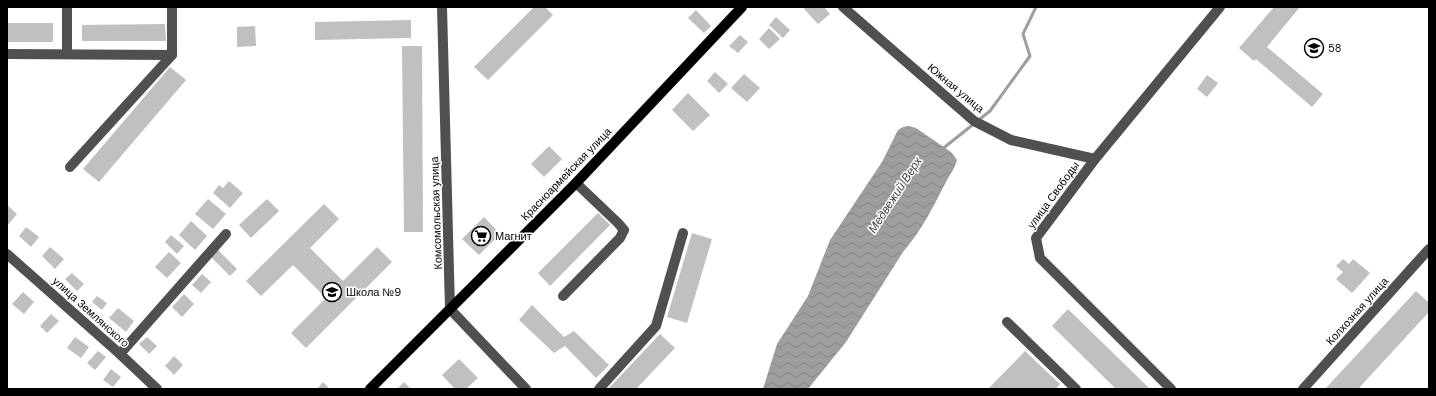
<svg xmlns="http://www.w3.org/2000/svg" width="1436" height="396" viewBox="0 0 1436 396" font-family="'DM Sans',sans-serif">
<defs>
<pattern id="water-waves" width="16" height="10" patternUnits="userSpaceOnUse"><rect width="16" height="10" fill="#9e9e9e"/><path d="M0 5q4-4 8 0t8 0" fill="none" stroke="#868686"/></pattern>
</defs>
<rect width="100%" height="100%" fill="#fff"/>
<path fill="url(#water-waves)" d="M909,126L916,128L951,152L957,160C955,168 951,173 947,180C934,205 922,230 903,252L846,342L808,389H763L777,344L808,296L830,240L882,162L898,130L903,127Z"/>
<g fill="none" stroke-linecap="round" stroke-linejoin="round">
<path stroke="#9e9e9e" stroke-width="3" d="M941,150L990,111L1030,56L1023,34L1036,7"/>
</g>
<g fill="#c0c0c0">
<path d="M534,7H545L553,15L488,80L474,67Z"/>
<path d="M806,7H824L830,14L818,24L804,9Z"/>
<path d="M1274,7H1300L1267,47L1323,94L1312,107L1256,59L1254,61L1239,48Z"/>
<path d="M696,10L711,26L704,33L688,18Z"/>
<path d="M776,17L790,30L783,38L769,25Z"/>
<path d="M411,20V38L315,40V22Z"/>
<rect x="7" y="23" width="46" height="19"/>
<path d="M165,24L166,41H82V25Z"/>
<path d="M255,26L256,46L237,47V27Z"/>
<path d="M769,28L780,39L769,49L759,39Z"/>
<path d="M740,35L748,42L738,53L729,46Z"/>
<path d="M402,46H422L423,232H404Z"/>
<path d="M170,67L186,80L99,182L83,169Z"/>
<path d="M715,72L728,84L719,93L707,81Z"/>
<path d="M744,74L760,88L747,102L731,88Z"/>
<path d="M1207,75L1218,83L1207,97L1197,89Z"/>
<path d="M688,93L710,115L693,131L672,110Z"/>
<path d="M549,146L562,159L544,177L531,164Z"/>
<path d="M229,181L243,193L230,208L213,193L219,185L223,188Z"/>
<path d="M208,199L226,214L213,229L195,214Z"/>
<path d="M267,199L279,211L251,238L239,225Z"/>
<path d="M324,204L339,219L310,248L343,281L377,247L392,262L306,348L291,333L326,298L293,265L261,296L246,281Z"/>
<path d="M7,205L17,214L7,226Z"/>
<path d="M598,213L610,225L550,286L538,273Z"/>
<path d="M484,217L500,234L479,255L462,239Z"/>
<path d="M191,221L207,236L195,250L179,235Z"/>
<path d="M26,227L39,237L31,247L19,236Z"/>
<path d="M692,233L712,239L687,323L667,317Z"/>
<path d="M171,235L184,246L177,254L165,242Z"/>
<path d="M50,247L64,259L55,269L42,256Z"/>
<path d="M218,250L237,269L230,276L211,257Z"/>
<path d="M169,252L181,263L167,278L155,267Z"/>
<path d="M1343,259L1349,264L1353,259L1370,273L1352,293L1336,279L1343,272L1336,266Z"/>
<path d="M72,273L84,284L77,291L65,279Z"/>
<path d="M202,274L211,282L201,293L192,285Z"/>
<path d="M1416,291L1429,303V312L1358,389H1325Z"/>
<path d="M23,292L34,302L24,314L12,304Z"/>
<path d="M184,294L194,304L182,317L172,307Z"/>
<path d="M97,296L107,303L102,310L92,302Z"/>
<path d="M532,305L564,337L574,331L609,365L596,378L565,346L554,353L519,320Z"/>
<path d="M118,308L134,321L126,332L109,318Z"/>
<path d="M1068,309L1150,389H1116L1052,326Z"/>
<path d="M51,314L59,321L47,333L40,326Z"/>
<path d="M660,334L675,348L636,389H608Z"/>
<path d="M75,337L89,347L81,358L67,348Z"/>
<path d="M147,337L157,346L149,354L139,344Z"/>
<path d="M98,351L106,357L95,370L87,363Z"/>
<path d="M1025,351L1060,384L1056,389H988Z"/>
<path d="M174,356L183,365L174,375L165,366Z"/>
<path d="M459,359L478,378L466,389H455L442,375Z"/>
<path d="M111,369L121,377L113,387L103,380Z"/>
<path d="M323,382L330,389H317Z"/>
<path d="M404,382L411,389H397Z"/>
</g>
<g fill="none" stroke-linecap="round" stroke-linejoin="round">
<defs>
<path id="major" d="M370,389L576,183L742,7"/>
</defs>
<use href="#major" stroke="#dbdbdb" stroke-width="11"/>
<g stroke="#505050" stroke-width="10">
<path d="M442,7L450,309L526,389"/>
<path d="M843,7L974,121L1011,140L1095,159"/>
<path d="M7,54L172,55V7"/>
<path d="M67,54V7"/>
<path d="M70,167L172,55"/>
<path d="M7,254L120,354L157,389"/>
<path d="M563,296L620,238L624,230L618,223L576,183"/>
<path d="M1007,322L1076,389"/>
<path d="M120,354L226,234"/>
<path d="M599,389L656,326L683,233"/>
<path d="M1171,389L1040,258L1036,238L1095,159L1220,7"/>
<path d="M1303,389L1429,249"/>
</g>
<use href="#major" stroke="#000" stroke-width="10"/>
</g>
<defs>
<symbol id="school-ring" viewBox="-11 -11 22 22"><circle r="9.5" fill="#fff" stroke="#000" stroke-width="1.5"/><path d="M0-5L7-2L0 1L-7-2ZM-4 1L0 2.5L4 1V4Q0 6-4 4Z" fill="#000"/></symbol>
<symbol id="supermarket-ring" viewBox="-11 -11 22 22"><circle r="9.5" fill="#fff" stroke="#000" stroke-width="1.5"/><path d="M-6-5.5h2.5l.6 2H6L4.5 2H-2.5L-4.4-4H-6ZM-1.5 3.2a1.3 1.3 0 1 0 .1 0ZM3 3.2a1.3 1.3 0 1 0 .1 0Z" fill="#000"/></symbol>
</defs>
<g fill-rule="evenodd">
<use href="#school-ring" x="1303" y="37" width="22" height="22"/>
<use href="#supermarket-ring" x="470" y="225" width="22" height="22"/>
<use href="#school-ring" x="321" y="281" width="22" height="22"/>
</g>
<g text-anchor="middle" stroke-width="3" stroke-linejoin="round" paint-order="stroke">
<g font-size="11" fill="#000" stroke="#fff" text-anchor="start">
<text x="1328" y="52">58</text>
<text x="495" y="240">Магнит</text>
<text x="346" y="296">Школа №9</text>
</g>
<g font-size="11" fill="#000" stroke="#fff">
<text transform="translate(956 88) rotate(40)" y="4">Южная улица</text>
<text transform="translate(566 174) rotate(-46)" y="4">Красноармейская улица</text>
<text transform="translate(1053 195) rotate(-54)" y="4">улица Свободы</text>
<text transform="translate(436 213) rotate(-92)" y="4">Комсомольская улица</text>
<text transform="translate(1357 311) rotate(-48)" y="4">Колхозная улица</text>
<text transform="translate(91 312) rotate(42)" y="4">улица Землянского</text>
</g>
<g font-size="12" font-style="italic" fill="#3f3f3f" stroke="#fff">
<text transform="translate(895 195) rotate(-57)" y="4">Медвежий Верх</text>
</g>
</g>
<rect width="1436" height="396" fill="none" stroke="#000000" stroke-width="16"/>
</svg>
